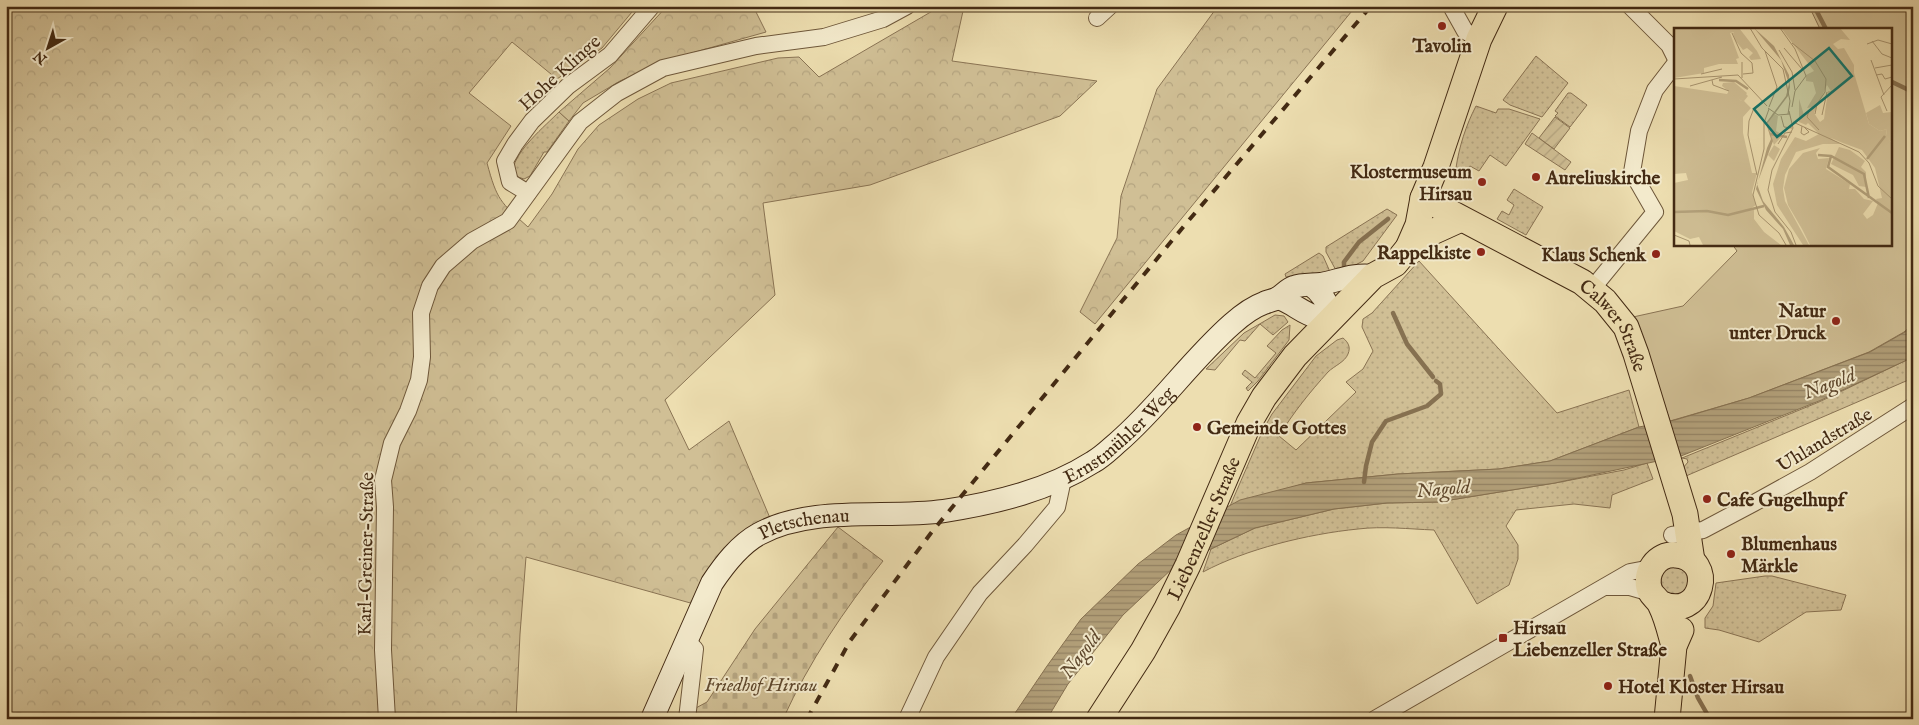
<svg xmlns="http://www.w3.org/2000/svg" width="1919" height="725" viewBox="0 0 1919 725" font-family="'IM FELL English',serif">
<defs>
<pattern id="grass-dots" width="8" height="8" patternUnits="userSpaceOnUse" patternTransform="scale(1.25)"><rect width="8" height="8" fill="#d0bf95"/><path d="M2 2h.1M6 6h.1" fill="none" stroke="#b4a480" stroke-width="1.8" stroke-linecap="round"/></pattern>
<pattern id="forest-crowns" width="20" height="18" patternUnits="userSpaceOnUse" patternTransform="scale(1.25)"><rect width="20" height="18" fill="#d0bf95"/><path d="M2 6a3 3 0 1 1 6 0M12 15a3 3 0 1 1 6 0" fill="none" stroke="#b4a480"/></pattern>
<pattern id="cemetery-stones" width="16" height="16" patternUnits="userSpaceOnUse" patternTransform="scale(1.25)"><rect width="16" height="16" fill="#d0bf95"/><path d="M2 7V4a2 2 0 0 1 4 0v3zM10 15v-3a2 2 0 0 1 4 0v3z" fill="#b4a480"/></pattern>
<pattern id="garden-furrows" width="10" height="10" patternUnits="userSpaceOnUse" patternTransform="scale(1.25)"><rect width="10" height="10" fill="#d0bf95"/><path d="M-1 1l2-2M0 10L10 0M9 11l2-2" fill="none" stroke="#b4a480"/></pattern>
<pattern id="water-rules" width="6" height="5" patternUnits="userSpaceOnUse" patternTransform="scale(1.25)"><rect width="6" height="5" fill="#b3a17b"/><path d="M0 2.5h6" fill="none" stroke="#938364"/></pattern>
</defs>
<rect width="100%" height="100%" fill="#eddeb0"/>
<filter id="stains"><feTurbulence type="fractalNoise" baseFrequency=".004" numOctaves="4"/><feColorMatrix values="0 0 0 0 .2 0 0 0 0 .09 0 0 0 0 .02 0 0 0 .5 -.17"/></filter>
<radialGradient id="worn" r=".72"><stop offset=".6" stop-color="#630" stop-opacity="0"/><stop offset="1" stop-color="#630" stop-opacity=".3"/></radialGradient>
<g fill="url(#grass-dots)" stroke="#8a7454">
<path d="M1536,56L1568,83L1542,117L1510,105L1503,100Z"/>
<path d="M1568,93H1571L1587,105L1570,127L1555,116L1558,113L1555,111Z"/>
<path d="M1476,106L1496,113L1498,109H1509L1540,119L1506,166L1490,155L1479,171L1470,166L1466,169L1456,168C1459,147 1466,125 1476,106Z"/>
<path d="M559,112L569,121L547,152H544L530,176L524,179L518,177L513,170C515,151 545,126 559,112Z"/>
<path d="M1514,189L1543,207L1526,235L1497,219L1502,211L1509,215L1514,205L1507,200Z"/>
<path d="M1387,209L1397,215L1363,261L1338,274L1326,252V247Z"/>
<path d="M1319,253L1323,256L1331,274L1317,279L1286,277L1285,274Z"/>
<path d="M1419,261L1557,413L1629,390L1639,427L1550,461L1499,469L1398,474L1306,483L1230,506L1263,430L1272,414L1316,356L1337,340L1343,338C1348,342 1351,347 1348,354C1345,362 1334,366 1328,372C1310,392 1293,413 1279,436L1296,450L1356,392L1346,382L1363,369L1373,351L1362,327L1363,319L1372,313Z"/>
<path d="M1275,315L1284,316L1288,322L1273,335L1260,324L1245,341L1240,340L1215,370L1206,369L1244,333Z"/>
<path d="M1290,325L1289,340L1258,381L1248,391L1246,388L1252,382L1242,374L1245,370L1255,378L1276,353L1267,346L1282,330Z"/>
<path d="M1913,357V378L1686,476L1683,468L1688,462L1687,459L1682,458L1819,402Z"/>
<path d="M1647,463L1653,479L1612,495L1610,508L1574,504L1516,510L1506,526L1518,545V559L1509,585L1477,604L1434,530C1409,529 1382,526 1358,529C1308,534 1246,549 1203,572L1211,549L1255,528L1334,509L1387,503L1438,502L1555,483L1624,470Z"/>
<path d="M1681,566L1691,577L1684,595H1669C1659,585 1659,579 1666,568Z"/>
<path d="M1765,576H1772L1846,595L1841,610L1806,612L1759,642L1719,630L1705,628V618L1713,606L1716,583Z"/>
</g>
<g fill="url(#forest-crowns)" stroke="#8a7454">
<path d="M6,6H637L602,48L557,79L512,42L469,93L511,126L487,163C497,200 500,202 528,227L552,194L578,149L599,125L638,99L671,83L778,58L799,57L819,77L941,6H983L963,11L952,61L1097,81L1060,116L870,185L763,203L775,295L665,400L689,450L729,421L770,518L694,604L526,557L520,634L516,719H6Z"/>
<path d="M667,6H753L766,32L667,60L620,81L583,103L569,121L559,112L610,68Z"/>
<path d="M1218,6H1356L1095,324L1080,312L1117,238L1121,196L1157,89Z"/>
</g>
<path fill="url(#cemetery-stones)" stroke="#8a7454" d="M838,527L883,561C844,610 809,662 783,719H693L694,709L707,702L755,629Z"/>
<path fill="#d0bf95" stroke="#8a7454" d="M1809,6H1913V324L1904,332L1869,352L1749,398L1670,421L1649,357L1633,317L1683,306L1737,251L1732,244H1890V29H1820Z"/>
<g fill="url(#garden-furrows)" stroke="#8a7454">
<path d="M1555,117L1570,128L1554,149L1539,138Z"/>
<path d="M1532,133L1571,162L1565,170L1525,144Z"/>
</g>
<path fill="url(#water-rules)" stroke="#867151" d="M1913,326V356L1909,359L1819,401L1681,456L1555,483L1438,502L1387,503L1334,509L1255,528L1175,566L1123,615L1068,684L1047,719H1011L1047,666L1081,619L1138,564L1176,535L1240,500L1306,483L1398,474L1499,469L1550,461L1639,427L1675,420L1749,398L1870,352L1905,332Z"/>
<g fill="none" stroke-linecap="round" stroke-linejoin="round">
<g stroke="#867151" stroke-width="4.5">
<path d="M1814,6L1826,29"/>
<path d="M1890,81L1913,92"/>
<path d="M1344,266V262L1359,242L1388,219"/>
<path d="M1393,313L1407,344L1433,377"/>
<path d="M1364,482L1366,466L1372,442L1386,421L1427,406L1441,394L1440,384L1436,381"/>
<path d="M1690,676L1698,698L1710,719"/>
</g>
<defs>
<g id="street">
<path d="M1451,6L1465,31L1479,39"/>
<path d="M1630,6L1669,45L1675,57"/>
<path d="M1097,18L1110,6"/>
<path d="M528,193L510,182L505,161L515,144L532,121L568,86L610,55L652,6"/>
<path d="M1592,289L1655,212L1632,172L1639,131L1655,90L1675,64"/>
<path d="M1672,535L1703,530L1754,503L1810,472L1913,406"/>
<path d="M1605,587H1630L1651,593"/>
<path d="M686,640L695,649L687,719"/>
<path d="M387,719L383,650L385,507L383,480L392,443L408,411L419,380L422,357L421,313L430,286L443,266L472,241L508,221L580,122L617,93L663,68L756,46L824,37L883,19L907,6"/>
<path d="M907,719L936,657L980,593L1025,545L1057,507L1063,479"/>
<path d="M1375,719L1630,572L1651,568"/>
</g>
<g id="secondary">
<path d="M1278,298C1292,302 1303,314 1317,317C1322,318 1328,317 1333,317C1327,304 1323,293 1311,285"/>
<path id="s1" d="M652,719L712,583C724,565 739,545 759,534C811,505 886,519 944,511C996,503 1049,490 1093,462C1102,457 1110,449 1117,443C1159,407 1191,360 1232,324C1241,316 1253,307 1264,303C1269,301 1274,300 1278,298C1284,294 1288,289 1294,287C1302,284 1312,285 1321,284C1341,280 1352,274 1373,276"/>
</g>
<g id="primary">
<path id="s2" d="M1423,198L1582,282L1605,301L1626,327L1636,354L1685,514L1692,561"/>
<path d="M1408,248L1428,234L1461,219"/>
<path d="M1660,603C1703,623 1717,558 1676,555C1657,553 1643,573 1650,591C1653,597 1659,600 1661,606C1667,618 1670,632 1674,646"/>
<path id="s3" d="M1099,719L1143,651L1167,608L1188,565L1249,423L1264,397L1295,356L1373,276L1395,264L1408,248L1418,225L1423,198L1436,167L1479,39L1495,6"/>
<path d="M1667,719L1674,646L1681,630"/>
</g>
</defs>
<use href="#street" stroke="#6e573a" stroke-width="18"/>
<use href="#secondary" stroke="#432a13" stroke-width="24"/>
<use href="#primary" stroke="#432a13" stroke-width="27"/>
<use href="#street" stroke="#f3eacc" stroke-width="16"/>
<use href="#secondary" stroke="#f3eacc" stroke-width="22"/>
<use href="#primary" stroke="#eddeb0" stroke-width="25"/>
<path stroke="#432a13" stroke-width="4" stroke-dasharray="9 9" stroke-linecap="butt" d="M807,719L850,641L931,533L1184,226L1371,6"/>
</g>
<g fill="#8f2418" stroke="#f3eacc" stroke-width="2">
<circle cx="1442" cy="26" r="5"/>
<circle cx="1536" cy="177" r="5"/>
<circle cx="1482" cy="182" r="5"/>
<circle cx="1481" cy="252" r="5"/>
<circle cx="1656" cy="254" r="5"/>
<circle cx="1836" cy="321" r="5"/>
<circle cx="1197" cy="427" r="5"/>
<circle cx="1707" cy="499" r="5"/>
<circle cx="1731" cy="554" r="5"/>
<rect x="1498" y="633" width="10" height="10" rx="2.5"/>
<circle cx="1608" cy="686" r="5"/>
</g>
<g text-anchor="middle" stroke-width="4" stroke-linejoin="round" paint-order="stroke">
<g font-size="19" font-weight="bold" fill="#432a13" stroke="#f3eacc" text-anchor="start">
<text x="1442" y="52" text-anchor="middle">Tavolin</text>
<text x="1472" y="178" text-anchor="end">Klostermuseum<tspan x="1472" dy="22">Hirsau</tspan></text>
<text x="1546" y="184">Aureliuskirche</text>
<text x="1471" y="259" text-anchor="end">Rappelkiste</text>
<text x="1646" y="261" text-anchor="end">Klaus Schenk</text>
<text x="1826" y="317" text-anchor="end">Natur<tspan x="1826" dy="22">unter Druck</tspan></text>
<text x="1207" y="434">Gemeinde Gottes</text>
<text x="1717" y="506">Cafe Gugelhupf</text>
<text x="1741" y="550">Blumenhaus<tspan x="1741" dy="22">Märkle</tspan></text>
<text x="1513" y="634">Hirsau<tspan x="1513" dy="22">Liebenzeller Straße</tspan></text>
<text x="1618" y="693">Hotel Kloster Hirsau</text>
</g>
<g font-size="19" fill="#432a13" stroke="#f3eacc">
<text transform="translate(559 72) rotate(-42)" y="7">Hohe Klinge</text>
<text dy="7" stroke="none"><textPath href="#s2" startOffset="235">Calwer Straße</textPath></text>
<text dy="7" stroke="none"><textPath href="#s1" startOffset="600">Ernstmühler Weg</textPath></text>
<text transform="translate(1824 439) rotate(-31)" y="7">Uhlandstraße</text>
<text dy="7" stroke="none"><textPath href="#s1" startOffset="264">Pletschenau</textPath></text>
<text dy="7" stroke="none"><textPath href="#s3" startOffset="218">Liebenzeller Straße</textPath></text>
<text transform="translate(365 554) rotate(-89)" y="7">Karl-Greiner-Straße</text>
</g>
<g font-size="19" font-style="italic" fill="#5f482d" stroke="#f3eacc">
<text x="761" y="691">Friedhof Hirsau</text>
</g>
<g font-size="20" font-style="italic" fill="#5f482d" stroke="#f3eacc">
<text transform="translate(1829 383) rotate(-21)" y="7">Nagold</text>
<text transform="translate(1443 488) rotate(-5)" y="7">Nagold</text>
<text transform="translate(1080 654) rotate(-53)" y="7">Nagold</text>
</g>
</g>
<g transform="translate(1674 28)">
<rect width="218" height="218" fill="#eddeb0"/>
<path d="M65,0L83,23L87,31L77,32L75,29L79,25L73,20L69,22L61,12L59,5ZM206,77L209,85L217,84V114L212,108L213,101L206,103L195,96L192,85ZM165,119L176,122L191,133L187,139L192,144V159L185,158L179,147L157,136Z" fill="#d0bf95"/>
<path d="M0,0H65L66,3L56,5L65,30L62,31L64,36H45L30,40V45L0,50ZM107,0H166L176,12L167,11L159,16L164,21L170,20L180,37V45L195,96L206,103L213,101L212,107L217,114V217H136L128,201L114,177L110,160L115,141L129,125L146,120L142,125L144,131L155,130L152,141L176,156L175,161H181L190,171L199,173L189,186L193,191L199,187L204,175L202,171L208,170L201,140L188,122L169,115L157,110L166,116H149L122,124L111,147L109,161L111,173L135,217H129L103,177L99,156L107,131L121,109L132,113L145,106L134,95L132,97L125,94V71L130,87L140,79L133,80L142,65L139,54L132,53V47L140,43ZM153,57L157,63H154L150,91L146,94L140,85ZM51,57L67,73L71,65L74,68L70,73L77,80L69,89V105L78,145H83L78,164L82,177L76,181H80V191L90,204L107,217H29L25,209L16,211L0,203V155L14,152L12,145L0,146V58L53,66L55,63Z" fill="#d0bf95" fill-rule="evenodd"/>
<path d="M60,54L73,65L67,73L48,58L49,55ZM99,85L104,88L102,103L109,107L100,117L106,121L100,133L94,127L100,117L93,97Z" fill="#d0bf95"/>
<path d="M80,0L100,18L115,47L116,59L114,68L93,96L99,113L83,156L89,173L110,199L120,217H116L109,201L92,182L82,161L93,120L97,111L92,95L112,68L115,56L107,32Z" fill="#b3a17b"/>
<path fill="none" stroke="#b3a17b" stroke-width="2.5" d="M45,52L62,53L74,61M96,106L113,109M144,127L157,128L190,146L195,170M157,128L154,139L218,185M193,131L211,108M0,184L33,183L54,187L90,178"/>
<path fill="none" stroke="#a99671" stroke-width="1" d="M76,0L88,20L109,41L116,73L114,86M106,0L121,21L132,48L121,63L118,79M58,5L67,25L78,35L79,45L69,46M198,13L208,26L218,30M118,15L141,33L152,51L151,64L143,76L141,86M193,16L204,12L218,16M110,20L128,41M105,22L118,44L121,62M91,23L103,59L95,79M197,32L210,67M68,34V50M201,40L218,37M27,46L48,41M202,47L208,46L211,51L218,49M0,51L64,47L93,78M38,52L39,57L55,63M16,58L48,49M94,80L104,87L116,86M95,81L90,95V121L79,167L85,187L105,205L112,217M115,83L119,100L98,142L94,162L101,184L117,204L122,217M135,83L133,89L145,102M213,83L207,69L218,57M148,87L153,64M107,88L110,99L118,100M119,94L185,124L195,135L204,158L218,171M128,98L127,105L130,107L135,104L130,99M104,116L111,105L118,104M83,147L74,107L75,93L80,80L89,74M0,207L15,213L16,217"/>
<path fill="#0f766e" fill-opacity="0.15" stroke="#0f766e" stroke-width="2.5" d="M155,20L178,48L103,109L80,81Z"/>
<rect width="218" height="218" fill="none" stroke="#432a13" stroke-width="2.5"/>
</g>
<rect width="1919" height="725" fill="none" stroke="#eddeb0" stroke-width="25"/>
<rect x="8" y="8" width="1904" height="710" fill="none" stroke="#432a13" stroke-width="2.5"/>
<rect x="12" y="12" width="1894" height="700" fill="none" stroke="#432a13"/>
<g transform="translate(48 48) rotate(219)" stroke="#f3eacc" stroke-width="4" paint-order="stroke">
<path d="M0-4L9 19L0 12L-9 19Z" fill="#432a13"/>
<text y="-8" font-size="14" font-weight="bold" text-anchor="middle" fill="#432a13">N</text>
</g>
<rect width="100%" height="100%" filter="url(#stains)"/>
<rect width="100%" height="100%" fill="url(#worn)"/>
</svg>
